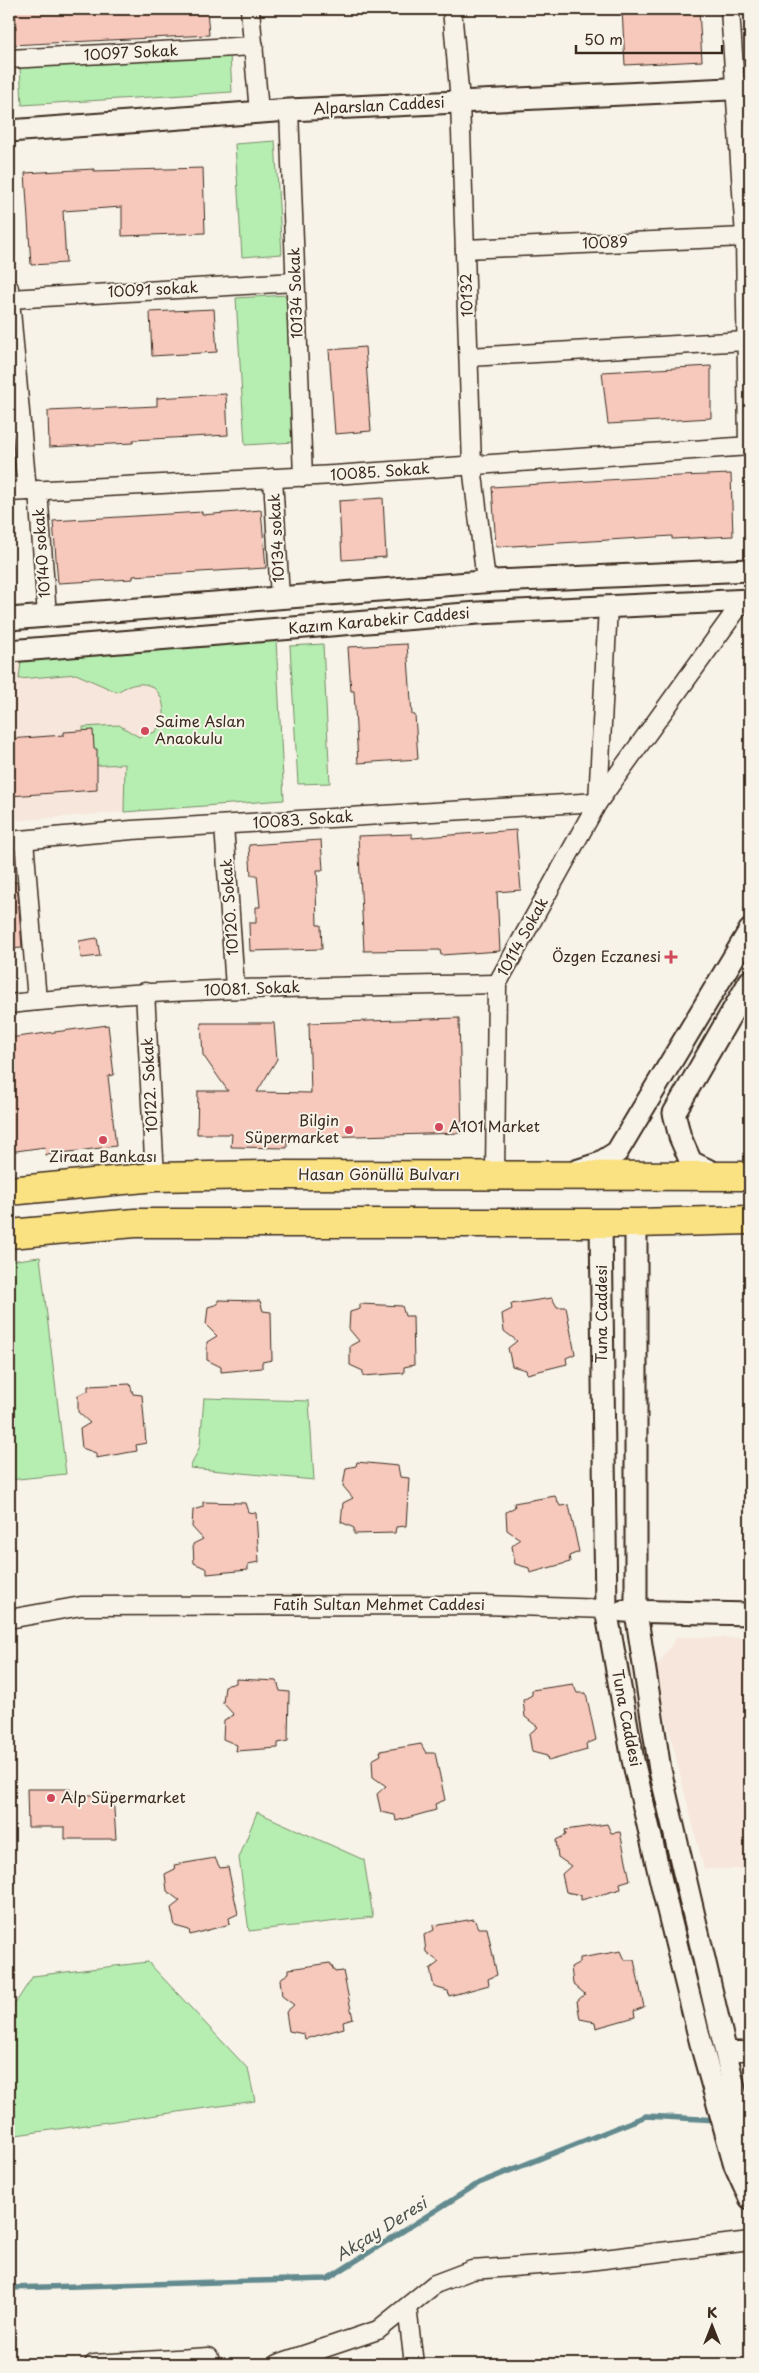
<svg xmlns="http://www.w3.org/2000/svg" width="759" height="2373" viewBox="0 0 759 2373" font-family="'Playpen Sans',sans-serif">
<rect width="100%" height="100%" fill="#f7f3e8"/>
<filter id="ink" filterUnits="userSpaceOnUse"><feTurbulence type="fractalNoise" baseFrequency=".02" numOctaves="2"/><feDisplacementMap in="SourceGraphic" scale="10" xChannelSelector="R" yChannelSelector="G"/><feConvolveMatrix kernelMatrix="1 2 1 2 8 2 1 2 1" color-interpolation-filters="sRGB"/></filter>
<g filter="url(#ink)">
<g fill="#f7e6db">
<path d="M276,639L284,800L9,821V661Z"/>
<path d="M677,1637L750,1638V1869H704L654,1670Z"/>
</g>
<g fill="#b6eeb1" stroke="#788c68">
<path d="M230,54L232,92L22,105L20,66Z"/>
<path d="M275,141L282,254L242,257L235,144Z"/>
<path d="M287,295L295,442L245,445L236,298Z"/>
<path d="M276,639L284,800L124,812L125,764L85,766L83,727L119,725L139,737L155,732L164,720C166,687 146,674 117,692L76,674L19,679L21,661Z"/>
<path d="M323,644L330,783L298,784L290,646Z"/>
<path d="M40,1257L66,1474L9,1480V1261Z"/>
<path d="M204,1398L309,1401L314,1480L190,1468L200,1446Z"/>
<path d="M257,1812L364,1860L373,1917L249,1931L239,1858Z"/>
<path d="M148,1962L248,2069L255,2101L9,2136V2013L33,1976Z"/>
</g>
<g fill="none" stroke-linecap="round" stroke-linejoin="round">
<path stroke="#638b8f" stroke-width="5.5" d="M9,2288L327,2279L479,2183L646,2116L718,2120"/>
</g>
<g fill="#f7c9bd" stroke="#3b2a1e">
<path d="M30,9H207L209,35L11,45L10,30L16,29L15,10Z"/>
<path d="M622,9H699L702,61L625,65Z"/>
<path d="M203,168L205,233L122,236V207L63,211L66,263L31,265L25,173L94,169V171Z"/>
<path d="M214,309L217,352L152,356L150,312Z"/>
<path d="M365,347L371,431L335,434L329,350Z"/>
<path d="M711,366V418L608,424L602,372Z"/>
<path d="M226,394L228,435L133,440V443L49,447L48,411L157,406V398Z"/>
<path d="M731,474L733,536L672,539V536L496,547L492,487L656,477Z"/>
<path d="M383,498L386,557L342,560L339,501Z"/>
<path d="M261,510L266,568L133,576V579L58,583L53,521L202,512V515Z"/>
<path d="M407,644L412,715H415L418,759L358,763L354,691H351L348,647Z"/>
<path d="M93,730L94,749H97V790L9,796V739L64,735V732Z"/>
<path d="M516,830L521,890L497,892L500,951L441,955L440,950L364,951L358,836L412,834V838Z"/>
<path d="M321,840L323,870H317L318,887L316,888L317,925H321L322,949L250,951L249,923H256V907H260L257,875H251L249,845Z"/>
<path d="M9,882H17L22,948L9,949Z"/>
<path d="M97,938L100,956L81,958L79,941Z"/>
<path d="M459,1018L462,1133L287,1138V1148L231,1147L232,1134H197L198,1091H228L203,1055L201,1023H274L277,1059L257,1092L311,1093L309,1023Z"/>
<path d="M108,1025L114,1075L108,1076L116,1146L46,1155L45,1147L9,1152V1038Z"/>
<path d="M552,1298L557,1307H566L575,1354L566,1358L567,1364L527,1374L526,1370L512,1366L508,1348L517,1341L504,1331L502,1314L512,1309L511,1304Z"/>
<path d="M218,1300L260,1301L263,1311L271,1312L272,1360L262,1362V1368L221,1372V1367L207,1360V1342L217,1336L206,1325L208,1307L218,1304Z"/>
<path d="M360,1304L402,1306L405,1316H413L414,1365L404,1367V1373L363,1376V1371L350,1365V1346L359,1341L349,1329L350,1312L360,1309Z"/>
<path d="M130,1384L133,1394L142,1395L146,1443L136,1445L137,1451L96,1458V1453L82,1448L80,1429L90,1423L78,1412V1395L88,1391V1386Z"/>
<path d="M357,1462L398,1466L400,1477L409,1478L406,1526L396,1527L395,1533L354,1534V1528L341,1522L343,1503L353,1498L343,1486L346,1468L356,1466Z"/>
<path d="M555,1496L560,1506L569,1505L579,1552L569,1556L570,1562L530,1573L529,1568L515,1564L512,1546L520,1539L507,1530L506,1512L515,1507L514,1503Z"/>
<path d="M203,1502L245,1503L248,1512L256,1513L259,1562L248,1564V1570L207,1574V1569L194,1563L193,1544L203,1539L192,1527L193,1510L203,1507Z"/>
<path d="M236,1679L277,1681L280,1691L289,1692L288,1741L278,1743V1748L236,1751L237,1745L223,1739L224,1720L234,1715L223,1703L225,1686L236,1683Z"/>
<path d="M573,1684L577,1693H586L596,1740L586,1744L587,1750L548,1761L547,1756L532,1752L529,1734L538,1727L525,1717L523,1700L532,1695V1690Z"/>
<path d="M421,1744L426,1753H435L445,1800L435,1804L436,1810L396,1821L395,1815L381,1812L377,1794L386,1786L373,1777L372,1760L381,1755L380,1751Z"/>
<path d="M27,1789H70V1795H113L116,1839H65V1827H28Z"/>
<path d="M607,1824L611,1833L620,1832L630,1880L620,1883L621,1889L581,1900V1895L566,1892L562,1874L571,1866L558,1857L556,1840L566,1835L565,1830Z"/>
<path d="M215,1858L220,1868L228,1867L238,1914L229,1918L230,1924L190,1935L189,1930L175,1926L171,1908L180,1901L167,1891L165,1874L175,1869L174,1865Z"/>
<path d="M474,1919L478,1928H487L497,1975L488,1979L489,1985L449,1996L448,1991L434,1987L430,1969L439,1962L426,1952L424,1935L434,1930L433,1926Z"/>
<path d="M621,1951L625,1960H634L644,2007L634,2011L635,2017L596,2028L595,2022L580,2019L577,2001L585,1994L573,1984L571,1967L580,1962V1958Z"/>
<path d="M330,1963L335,1972L343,1971L353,2019L343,2022L344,2028L305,2039L304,2034L289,2031L286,2012L294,2005L282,1996L280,1979L289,1973V1969Z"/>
</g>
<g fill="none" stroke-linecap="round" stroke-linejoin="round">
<defs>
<g id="minor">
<path d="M250,9L259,112"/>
<path d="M452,9L460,101L472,466L486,581"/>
<path d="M730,9L745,237L748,446"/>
<path d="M9,59L254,46"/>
<path d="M289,110L303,477"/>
<path d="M465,249L745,237"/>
<path d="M9,288L27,491"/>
<path d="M10,299L295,282"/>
<path d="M469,357L746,341"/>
<path d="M273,478L280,598"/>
<path d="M38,490L47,616"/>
<path d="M9,492L334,475L750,446"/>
<path d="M224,825L235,988"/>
<path d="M24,840L37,1001"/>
<path d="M9,841L132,830L598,802L743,601"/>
<path d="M145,992L155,1177"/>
<path d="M9,1004C171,987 334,987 497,984"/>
<path d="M495,1175L497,984L598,802L608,606"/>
<path d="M9,1619L81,1606L484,1605L606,1609"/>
<path d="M728,2051H750"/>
<path d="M407,2307L414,2364"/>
<path d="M94,2364L209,2357V2364"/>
<path d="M277,2364L378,2330L435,2284L472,2270L580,2262L750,2241"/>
</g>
<g id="tertiary">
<path d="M9,131L289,110L750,88"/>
<path d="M9,619L495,581L750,570"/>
<path d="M9,651L478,613L750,600"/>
<path d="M576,1171L598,1164L617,1152L750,930"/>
<path d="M716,1174L691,1162L680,1137L674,1113L750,981"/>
<path d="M601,1223L606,1609L633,1760L664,1894L701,2044L735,2165L750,2198"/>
<path d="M636,1223V1612L660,1770L750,2156"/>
<path d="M623,1611L750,1614"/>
</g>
<g id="primary">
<path d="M9,1191L155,1177L264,1175L750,1176"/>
<path d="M9,1234L135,1223H636L750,1220"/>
</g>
</defs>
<use href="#minor" stroke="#3b2a1e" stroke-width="21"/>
<use href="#tertiary" stroke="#3b2a1e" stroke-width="25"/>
<use href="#primary" stroke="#3b2a1e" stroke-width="31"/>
<use href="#minor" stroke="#f7f3e8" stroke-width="18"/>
<use href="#tertiary" stroke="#f7f3e8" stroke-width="21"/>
<use href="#primary" stroke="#fae181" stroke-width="28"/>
</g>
</g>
<g fill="#d1495b" stroke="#f7f3e8" stroke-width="2">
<circle cx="145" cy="731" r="5"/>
<path d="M668.5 949.5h5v5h5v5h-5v5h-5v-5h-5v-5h5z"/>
<circle cx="439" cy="1127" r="5"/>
<circle cx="349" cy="1130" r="5"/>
<circle cx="103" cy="1140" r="5"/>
<circle cx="51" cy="1798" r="5"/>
</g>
<g text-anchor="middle" stroke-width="4" stroke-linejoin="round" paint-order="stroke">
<g font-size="15" fill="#3b2a1e" stroke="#f7f3e8">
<text transform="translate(131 53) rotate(-3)" y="5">10097 Sokak</text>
<text transform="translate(379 106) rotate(-3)" y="5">Alparslan Caddesi</text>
<text transform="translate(605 243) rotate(-2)" y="5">10089</text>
<text transform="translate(153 290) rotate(-3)" y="5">10091 sokak</text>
<text transform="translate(296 293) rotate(-92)" y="5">10134 Sokak</text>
<text transform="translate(467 295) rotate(-92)" y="5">10132</text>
<text transform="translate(380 472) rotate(-4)" y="5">10085. Sokak</text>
<text transform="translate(277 538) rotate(-93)" y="5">10134 sokak</text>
<text transform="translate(42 553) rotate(-94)" y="5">10140 sokak</text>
<text transform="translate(379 621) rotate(-5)" y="5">Kazım Karabekir Caddesi</text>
<text transform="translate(303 820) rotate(-4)" y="5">10083. Sokak</text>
<text transform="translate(230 907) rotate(-94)" y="5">10120. Sokak</text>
<text transform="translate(523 937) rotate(-61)" y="5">10114 Sokak</text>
<text transform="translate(252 989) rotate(-2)" y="5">10081. Sokak</text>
<text transform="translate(150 1085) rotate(-93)" y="5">10122. Sokak</text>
<text x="379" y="1180">Hasan Gönüllü Bulvarı</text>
<text transform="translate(602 1314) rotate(-90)" y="5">Tuna Caddesi</text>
<text x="379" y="1610">Fatih Sultan Mehmet Caddesi</text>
<text transform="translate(626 1718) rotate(79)" y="5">Tuna Caddesi</text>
</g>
<g font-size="15" fill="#3b2a1e" stroke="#f7f3e8" text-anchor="start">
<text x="155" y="727">Saime Aslan<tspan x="155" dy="17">Anaokulu</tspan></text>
<text x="661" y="962" text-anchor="end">Özgen Eczanesi</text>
<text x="339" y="1126" text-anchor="end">Bilgin<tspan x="339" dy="17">Süpermarket</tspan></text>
<text x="449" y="1132">A101 Market</text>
<text x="103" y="1162" text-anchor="middle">Ziraat Bankası</text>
<text x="61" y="1803">Alp Süpermarket</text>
</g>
<g font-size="16" font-style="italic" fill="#4c524d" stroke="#f7f3e8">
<text transform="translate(381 2229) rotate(-32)" y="6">Akçay Deresi</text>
</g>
</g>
<rect width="759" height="2373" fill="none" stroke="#f7f3e8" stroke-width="30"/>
<rect x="15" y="15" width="729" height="2343" fill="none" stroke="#3b2a1e" stroke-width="2" filter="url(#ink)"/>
<g transform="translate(712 2326)" stroke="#f7f3e8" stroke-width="4" paint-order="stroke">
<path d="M0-4L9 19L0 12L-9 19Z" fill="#3b2a1e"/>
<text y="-8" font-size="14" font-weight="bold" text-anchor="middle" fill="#3b2a1e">K</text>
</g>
<path d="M576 45v8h146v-8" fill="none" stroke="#3b2a1e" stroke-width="2.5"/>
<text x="584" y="45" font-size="15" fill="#3b2a1e" stroke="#f7f3e8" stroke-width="4" paint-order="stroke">50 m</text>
</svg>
